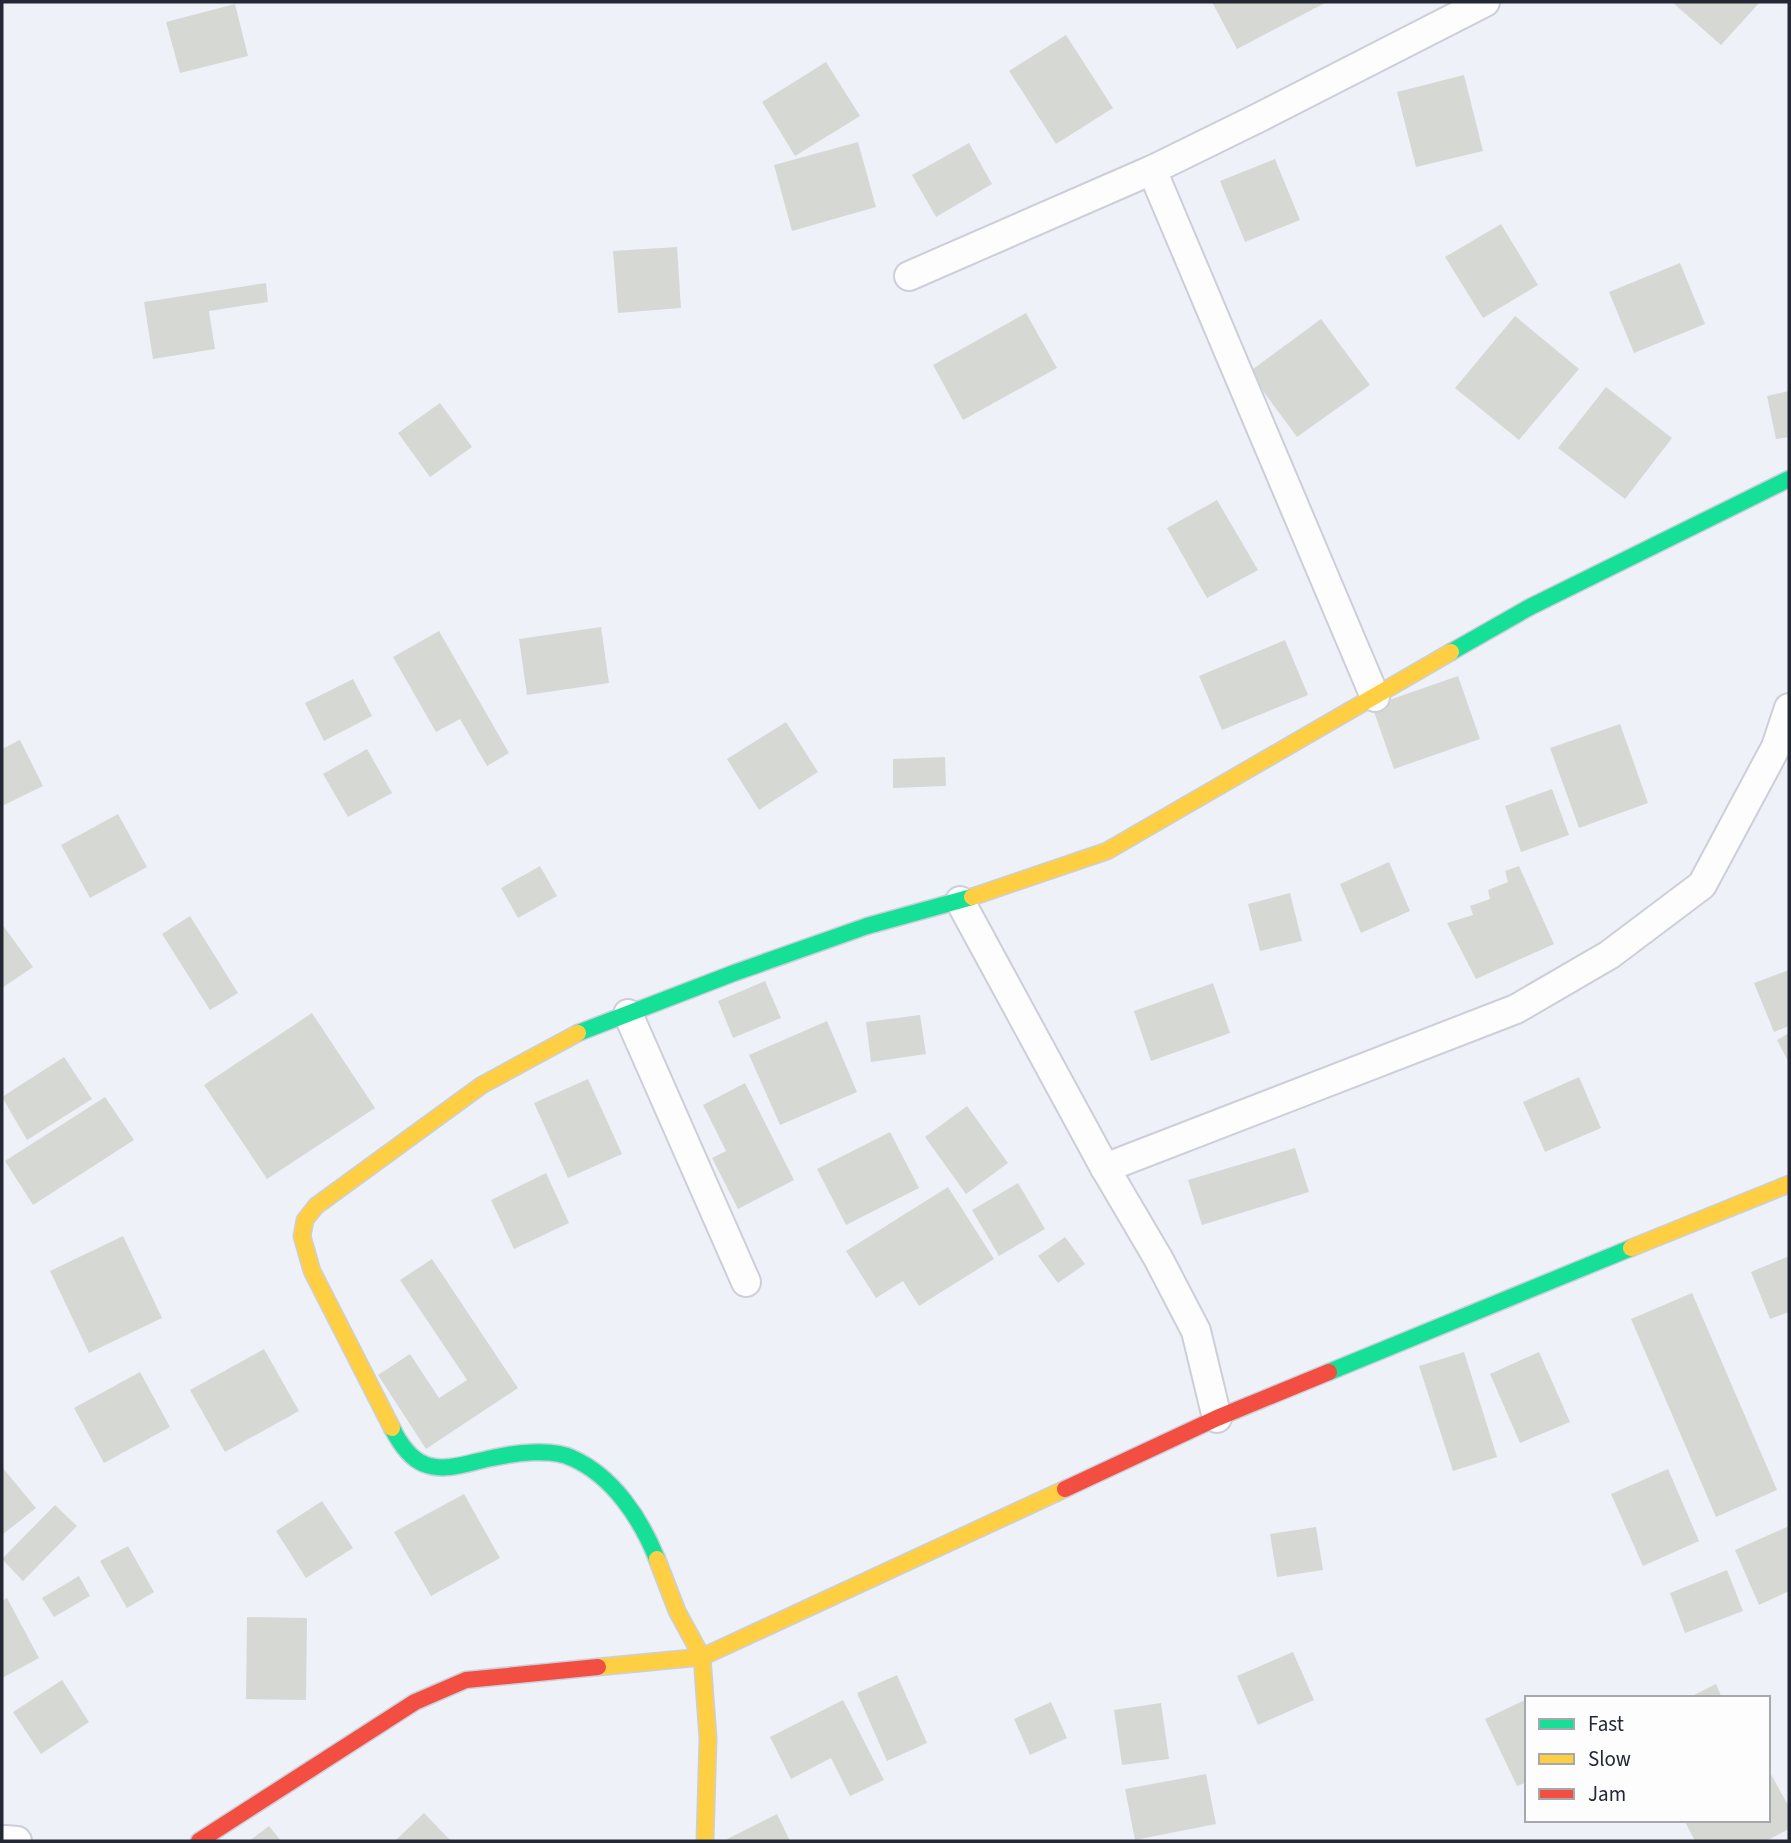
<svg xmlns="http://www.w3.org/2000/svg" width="1791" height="1843" viewBox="0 0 1791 1843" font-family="'Source Sans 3',sans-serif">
<rect width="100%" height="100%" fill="#eff1f8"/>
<g fill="#d6d9d3">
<path d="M1212,2H1327L1237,49Z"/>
<path d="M1672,2H1760L1721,45Z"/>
<path d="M235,4L248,56L180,73L166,22Z"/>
<path d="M1066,35L1113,108L1056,144L1009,71Z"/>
<path d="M826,62L860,116L795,156L762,102Z"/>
<path d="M1464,75L1483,151L1416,167L1397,92Z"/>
<path d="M858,142L876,207L792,231L774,165Z"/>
<path d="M969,143L992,184L936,217L912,175Z"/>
<path d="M1275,159L1300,220L1245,242L1220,181Z"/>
<path d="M1501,224L1538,285L1483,318L1445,257Z"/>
<path d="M677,247L681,308L618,313L613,251Z"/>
<path d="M1680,263L1705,324L1634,353L1609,292Z"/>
<path d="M266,283L268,302L209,311L215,349L153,359L144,302Z"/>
<path d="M1026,313L1057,368L963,420L933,365Z"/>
<path d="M1515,316L1579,369L1519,440L1455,388Z"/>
<path d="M1321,319L1370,385L1297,437L1249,372Z"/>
<path d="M1606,387L1672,438L1625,499L1558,448Z"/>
<path d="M1789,391V437L1776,439L1767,396Z"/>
<path d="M440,403L472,447L430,477L398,433Z"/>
<path d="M1217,500L1258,570L1207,598L1167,528Z"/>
<path d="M601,627L609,683L527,695L519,639Z"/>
<path d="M439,631L509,753L487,766L460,719L436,732L393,657Z"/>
<path d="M1285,640L1308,695L1222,730L1199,676Z"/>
<path d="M1458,676L1480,739L1394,769L1372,706Z"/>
<path d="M353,679L372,716L324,741L305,703Z"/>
<path d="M786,722L818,772L759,810L727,759Z"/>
<path d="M1620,724L1648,803L1579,828L1550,748Z"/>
<path d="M20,740L43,786L2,806V749Z"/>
<path d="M367,749L392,793L348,817L323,774Z"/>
<path d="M945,757L946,786L893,788V759Z"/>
<path d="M1552,789L1569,835L1521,852L1505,806Z"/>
<path d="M118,814L147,867L90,898L61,845Z"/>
<path d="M1389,862L1410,911L1361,933L1340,884Z"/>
<path d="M540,866L557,896L518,918L501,888Z"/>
<path d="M1519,866L1554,944L1476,979L1447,923L1473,915L1470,906L1490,899L1488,890L1508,882L1505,871Z"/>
<path d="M1290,893L1302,941L1260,951L1248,904Z"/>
<path d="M190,916L238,993L210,1010L162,934Z"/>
<path d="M2,924L33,967L2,988Z"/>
<path d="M1789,970V1026L1774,1032L1754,983Z"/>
<path d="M765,981L781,1018L733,1038L718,1001Z"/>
<path d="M1213,983L1230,1033L1151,1061L1134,1011Z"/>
<path d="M312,1013L375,1108L267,1179L204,1085Z"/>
<path d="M920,1015L926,1054L871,1062L866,1022Z"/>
<path d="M827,1021L857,1092L780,1125L749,1055Z"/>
<path d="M1789,1033V1063L1777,1040Z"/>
<path d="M64,1057L92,1099L27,1140L2,1097Z"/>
<path d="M1579,1077L1601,1128L1545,1152L1523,1102Z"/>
<path d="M588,1079L622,1154L568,1178L534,1103Z"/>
<path d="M745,1083L794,1180L738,1209L712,1158L726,1151L703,1105Z"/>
<path d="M105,1097L134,1140L33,1205L5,1161Z"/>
<path d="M967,1106L1008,1163L966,1194L925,1137Z"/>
<path d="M890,1132L919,1188L846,1225L817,1169Z"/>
<path d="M1295,1148L1309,1192L1202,1225L1188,1180Z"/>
<path d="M546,1173L569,1223L514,1249L491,1200Z"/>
<path d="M1018,1183L1045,1229L999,1256L972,1210Z"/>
<path d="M948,1187L994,1259L919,1306L903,1281L876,1298L846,1251Z"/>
<path d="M123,1236L162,1318L89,1353L50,1271Z"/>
<path d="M1065,1237L1085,1264L1058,1283L1038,1256Z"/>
<path d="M1789,1256V1312L1770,1319L1751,1272Z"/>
<path d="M432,1259L518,1388L426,1449L378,1375L410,1354L439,1398L467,1380L400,1280Z"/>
<path d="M1692,1293L1777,1490L1716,1517L1631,1319Z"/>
<path d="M264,1349L299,1411L225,1452L190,1390Z"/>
<path d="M1464,1352L1497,1457L1453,1471L1419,1366Z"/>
<path d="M1539,1352L1570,1422L1520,1443L1490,1374Z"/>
<path d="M140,1372L170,1427L104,1463L74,1408Z"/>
<path d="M2,1467L36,1508L2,1535Z"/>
<path d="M1668,1469L1699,1541L1643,1566L1611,1494Z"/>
<path d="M464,1494L500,1558L431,1596L394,1532Z"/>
<path d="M322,1501L353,1548L306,1578L276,1531Z"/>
<path d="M55,1505L77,1526L23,1581L2,1559Z"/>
<path d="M1789,1526V1591L1759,1605L1735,1550Z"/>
<path d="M1316,1527L1323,1570L1277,1577L1270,1534Z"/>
<path d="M128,1546L154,1592L127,1608L100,1561Z"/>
<path d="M1727,1570L1743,1611L1685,1633L1670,1593Z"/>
<path d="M79,1576L90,1596L54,1617L42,1598Z"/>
<path d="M7,1598L39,1658L2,1678V1601Z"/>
<path d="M247,1617L307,1618L306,1700L246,1699Z"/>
<path d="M1293,1652L1314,1700L1258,1725L1237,1676Z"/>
<path d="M897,1675L927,1743L887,1761L857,1693Z"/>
<path d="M62,1680L89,1722L41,1754L13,1712Z"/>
<path d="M1716,1684L1722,1698H1688Z"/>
<path d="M1527,1699V1782L1517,1786L1485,1719Z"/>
<path d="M843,1700L884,1780L850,1796L831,1758L791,1779L770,1737Z"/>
<path d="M1051,1702L1067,1738L1030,1755L1014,1719Z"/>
<path d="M1161,1703L1169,1759L1122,1765L1114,1710Z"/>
<path d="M1768,1769L1789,1807V1829L1766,1841H1695L1684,1820H1768Z"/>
<path d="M1206,1774L1216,1824L1135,1840L1125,1789Z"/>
<path d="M424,1813L451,1841H395Z"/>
<path d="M777,1814L790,1841H729L727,1839Z"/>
<path d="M269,1826L281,1841H249Z"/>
</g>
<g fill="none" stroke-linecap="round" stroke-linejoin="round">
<defs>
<g id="street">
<path d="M1152,170L1375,697"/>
<path d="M909,276L1152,170L1258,118L1485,2"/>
<path d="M960,901L1105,1168L1158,1258L1196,1331L1217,1418"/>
<path d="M628,1014L746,1282"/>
<path d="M1105,1168L1516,1009L1609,955L1702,885L1776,747L1789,708"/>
<path d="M5,1840L17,1841"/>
</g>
<g id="fast">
<path d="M1451,652L1530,607L1789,479"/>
<path d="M578,1033L734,973L867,926L972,897"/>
<path d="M1329,1372L1631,1248"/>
<path d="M392,1428C399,1442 409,1458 424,1464C445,1473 471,1462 492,1458C514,1453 552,1448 572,1458C613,1476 641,1519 657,1559"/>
</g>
<g id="slow">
<path d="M972,897L1107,851L1451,652"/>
<path d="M1631,1248L1789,1184"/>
<path d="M392,1428L312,1271L302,1236L305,1220L316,1206L482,1085L578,1033"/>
<path d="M657,1559L677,1611L702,1657L708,1738L705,1841"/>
<path d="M598,1667L702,1657L1065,1489"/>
</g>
<g id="jam">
<path d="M1065,1489L1217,1418L1329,1372"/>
<path d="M199,1841L415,1702L466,1680L598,1667"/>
</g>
</defs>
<use href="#street" stroke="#cccfd8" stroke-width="32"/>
<use href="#fast" stroke="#cccfd8" stroke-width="19"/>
<use href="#slow" stroke="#cccfd8" stroke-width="19"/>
<use href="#jam" stroke="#cccfd8" stroke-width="19"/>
<use href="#street" stroke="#fdfdfe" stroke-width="28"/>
<use href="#fast" stroke="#16e098" stroke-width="16"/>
<use href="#slow" stroke="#ffcf43" stroke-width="16"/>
<use href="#jam" stroke="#f24e42" stroke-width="16"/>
</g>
<rect width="1791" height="1843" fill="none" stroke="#242834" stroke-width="7"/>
<rect x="1525" y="1696" width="245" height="126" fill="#fdfdfd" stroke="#a6a8ad" stroke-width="2"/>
<rect x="1539" y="1719" width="35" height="10" fill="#16e098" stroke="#a6a8ad" stroke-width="2"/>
<text x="1588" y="1731" font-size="21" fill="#242834">Fast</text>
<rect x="1539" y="1754" width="35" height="10" fill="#ffcf43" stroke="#a6a8ad" stroke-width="2"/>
<text x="1588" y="1766" font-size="21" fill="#242834">Slow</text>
<rect x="1539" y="1789" width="35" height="10" fill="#f24e42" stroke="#a6a8ad" stroke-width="2"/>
<text x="1588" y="1801" font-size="21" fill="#242834">Jam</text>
</svg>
